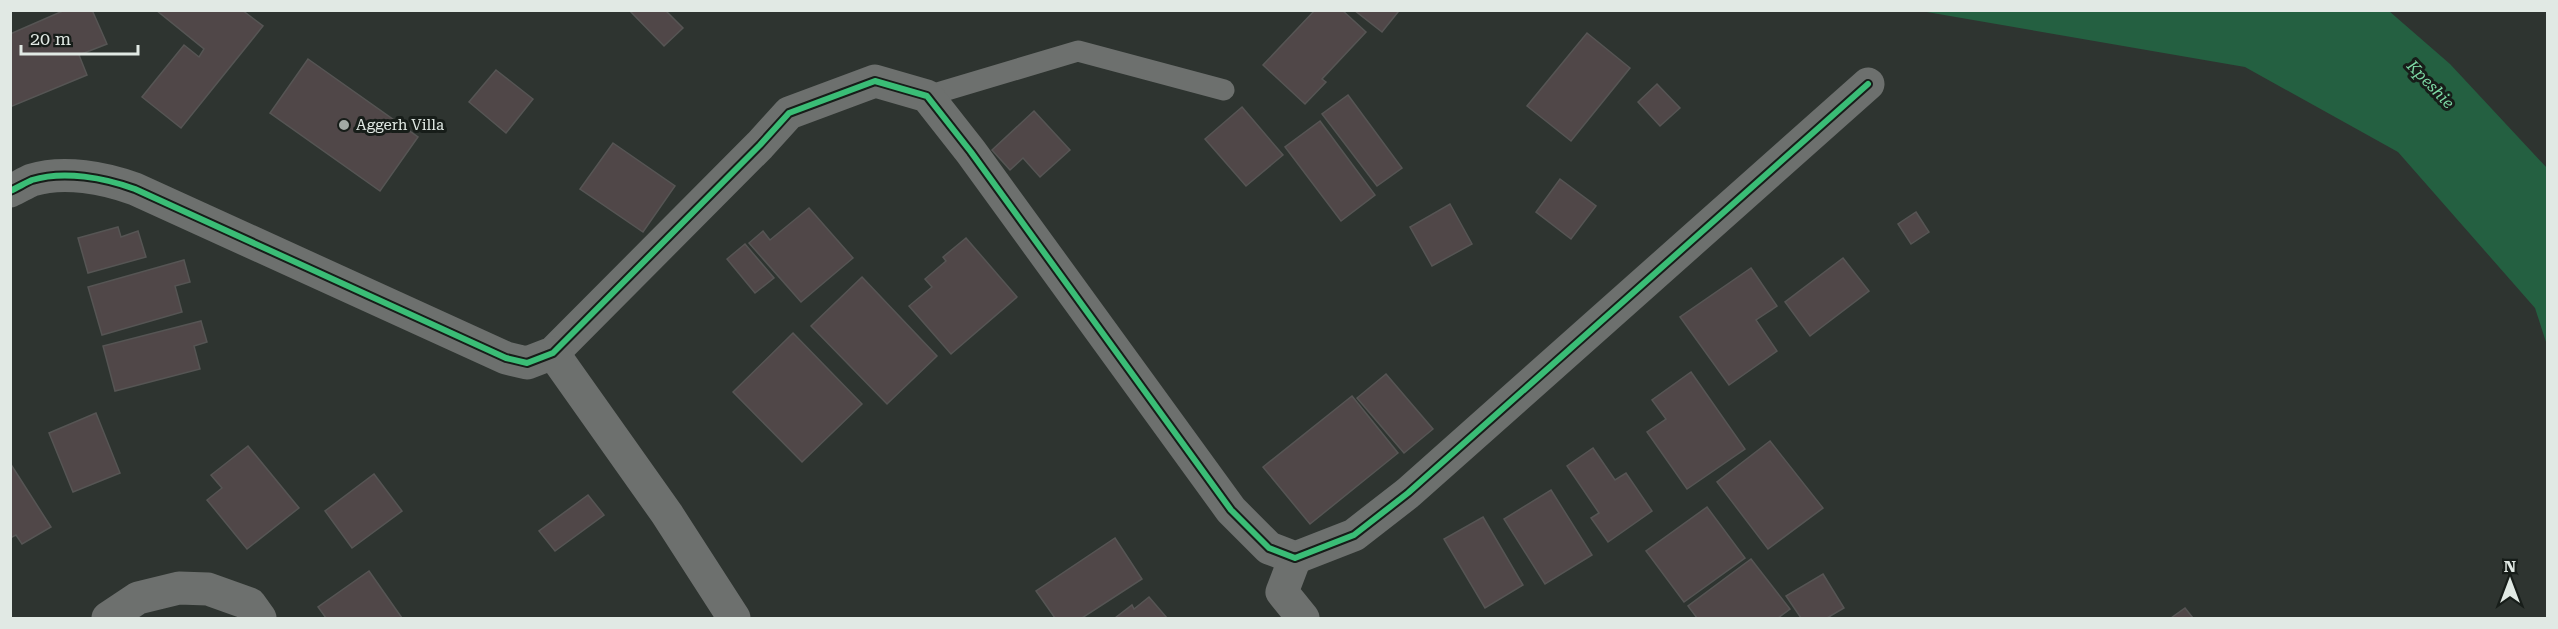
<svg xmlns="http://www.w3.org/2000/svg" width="2558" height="629" viewBox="0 0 2558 629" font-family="'Roboto Serif',serif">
<rect width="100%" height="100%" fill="#2e3430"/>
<path fill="#246041" d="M1921,11H2389L2450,64L2547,168V345L2535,308L2398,152L2245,67Z"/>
<g fill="#504748" stroke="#565554" stroke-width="1.5">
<path d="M65,10H92L107,44L79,55L87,75L10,107V34Z"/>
<path d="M156,10H242L263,26L181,128L142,97L184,45L199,57L204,49Z"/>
<path d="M629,10H665L683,28L664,46Z"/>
<path d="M1315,10H1342L1366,32L1322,79L1326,82L1305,104L1263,65Z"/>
<path d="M1354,10H1396L1398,12L1382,32Z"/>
<path d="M1587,33L1630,68L1571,141L1527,106Z"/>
<path d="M308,59L418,137L380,191L270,113Z"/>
<path d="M496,70L533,99L506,133L469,102Z"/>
<path d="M1657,84L1680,108L1660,126L1638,102Z"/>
<path d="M1348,95L1402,168L1377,186L1322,114Z"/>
<path d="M1242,107L1283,155L1246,186L1205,139Z"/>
<path d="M1034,111L1070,150L1040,177L1023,158L1010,170L992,150Z"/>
<path d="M1320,121L1375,195L1341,221L1285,147Z"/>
<path d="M613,143L675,186L643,232L580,189Z"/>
<path d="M1560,179L1596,206L1571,239L1536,212Z"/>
<path d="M1450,204L1472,244L1432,266L1410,227Z"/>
<path d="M809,208L853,258L801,302L749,243L763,231L770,240Z"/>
<path d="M1916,212L1929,232L1911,244L1898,224Z"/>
<path d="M118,227L121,237L138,231L146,257L88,273L78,238Z"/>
<path d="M966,238L1017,297L951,354L909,306L932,287L925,279L946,261L943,257Z"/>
<path d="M745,244L774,278L755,293L727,259Z"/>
<path d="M1843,258L1869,291L1810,336L1785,302Z"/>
<path d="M184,260L190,282L175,286L182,312L102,335L88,287Z"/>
<path d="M1751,268L1777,306L1756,320L1777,351L1729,385L1680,317Z"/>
<path d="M862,277L937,356L887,404L811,326Z"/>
<path d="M201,321L207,342L194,346L200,369L115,391L103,346Z"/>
<path d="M793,333L862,404L802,462L733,392Z"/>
<path d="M1691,372L1745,449L1687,489L1647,432L1666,419L1652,400Z"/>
<path d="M1386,374L1433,429L1404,453L1357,398Z"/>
<path d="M1352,396L1398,453L1310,524L1263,467Z"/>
<path d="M96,413L120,473L73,492L49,433Z"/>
<path d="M1770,441L1823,508L1768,549L1717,482Z"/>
<path d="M248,446L299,508L247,549L207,500L222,488L211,475Z"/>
<path d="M1593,448L1615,480L1626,473L1652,511L1608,542L1591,518L1599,513L1567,466Z"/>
<path d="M10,463L51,527L22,544L16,535L10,538Z"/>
<path d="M374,474L402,511L352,548L325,511Z"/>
<path d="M1551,490L1592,555L1545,584L1504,519Z"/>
<path d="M588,495L604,515L555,551L539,531Z"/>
<path d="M1707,507L1745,558L1684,602L1646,551Z"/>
<path d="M1483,517L1523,585L1485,608L1444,539Z"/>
<path d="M1115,538L1142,579L1082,618H1055L1036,591Z"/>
<path d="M1751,559L1790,609L1778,618H1697L1688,606Z"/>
<path d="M369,571L402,618H326L318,607Z"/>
<path d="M1823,574L1844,608L1827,618H1801L1786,596Z"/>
<path d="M1149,597L1167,618H1115L1132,605L1134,609Z"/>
<path d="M2185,608L2193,618H2171Z"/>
</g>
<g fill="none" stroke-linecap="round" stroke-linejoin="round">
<path stroke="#6d706e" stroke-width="21" d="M927,96L1078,51L1224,90"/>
<g stroke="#6d706e" stroke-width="33">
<path d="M10,191C17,188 25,183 32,180C64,170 105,178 135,189L506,358L527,363L553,353L760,145L789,113L875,81L927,96L971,152L1231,510L1269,548L1295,558L1354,535L1408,493L1868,84"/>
<path d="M553,353L667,514L734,618"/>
<path d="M1295,558L1282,592L1303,618"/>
<path d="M108,618L138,598L179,588L208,589L250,604L260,618"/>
</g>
<defs>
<path id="cycleway" d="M10,191C17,188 25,183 32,180C64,170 105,178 135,189L506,358L527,363L553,353L760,145L789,113L875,81L927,96L971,152L1231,510L1269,548L1295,558L1354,535L1408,493L1868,84"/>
</defs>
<use href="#cycleway" stroke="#171d19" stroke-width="10"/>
<use href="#cycleway" stroke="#3abd76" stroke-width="6"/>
</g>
<circle fill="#a2aaa5" stroke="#171d19" stroke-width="2" cx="344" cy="125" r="6"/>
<g text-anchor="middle" stroke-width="6" stroke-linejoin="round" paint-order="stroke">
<g font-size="15" fill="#e1e9e4" stroke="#171d19" text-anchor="start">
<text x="356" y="130">Aggerh Villa</text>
</g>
<g font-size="16" font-style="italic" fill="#7cd8a4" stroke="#171d19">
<text transform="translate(2431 84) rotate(46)" y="6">Kpeshie</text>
</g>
</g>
<rect width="2558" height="629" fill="none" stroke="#e1e9e4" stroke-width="24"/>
<g transform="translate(2510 581)" stroke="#171d19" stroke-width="4.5" paint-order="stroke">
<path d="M0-4.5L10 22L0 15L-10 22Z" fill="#e1e9e4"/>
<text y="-9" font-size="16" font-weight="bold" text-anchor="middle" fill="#e1e9e4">N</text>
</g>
<path d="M21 45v9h117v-9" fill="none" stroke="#e1e9e4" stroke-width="3"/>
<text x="30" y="45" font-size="18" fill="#e1e9e4" stroke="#171d19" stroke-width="4.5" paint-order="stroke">20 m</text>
</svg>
